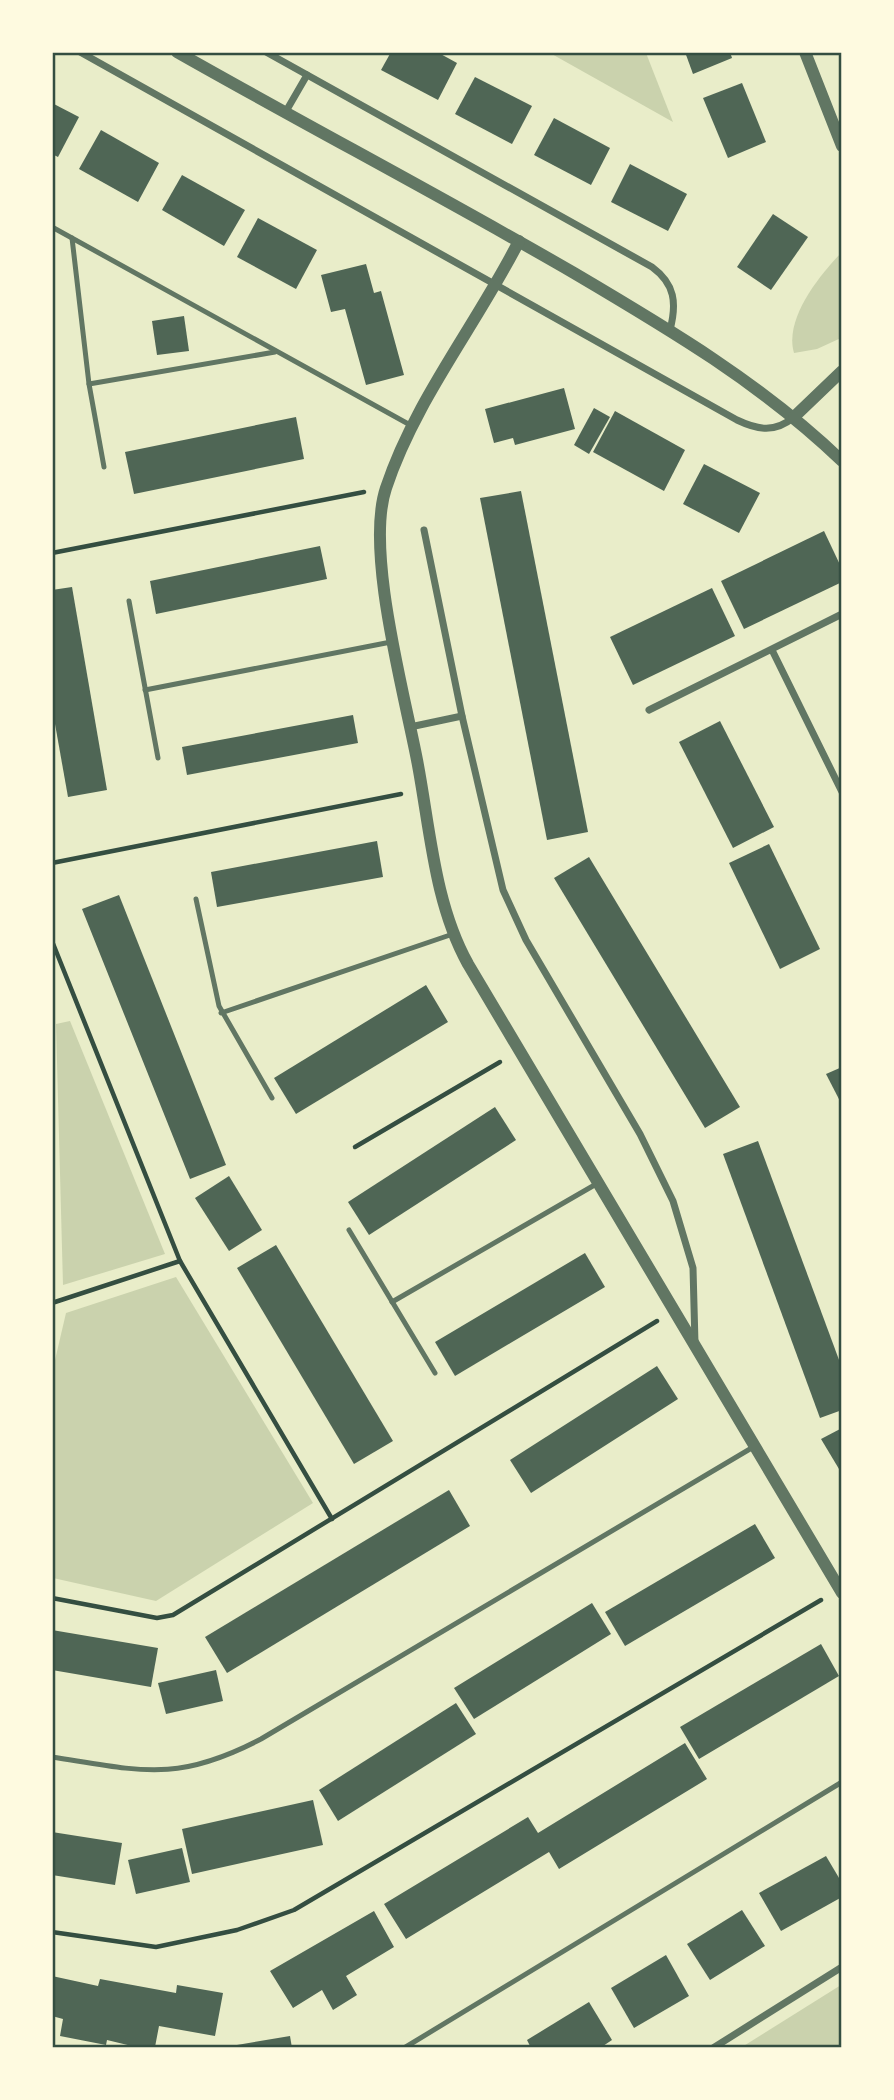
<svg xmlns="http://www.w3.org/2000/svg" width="894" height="2100" viewBox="0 0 894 2100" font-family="Cabin,sans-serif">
<rect width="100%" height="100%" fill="#e9edc9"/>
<g fill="#cad2ad">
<path d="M550,53H646L673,122Z"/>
<path d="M841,253V338L817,349L794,353C784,319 819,276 841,253Z"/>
<path d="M70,1021L165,1254L63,1285L56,1024Z"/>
<path d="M176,1277L313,1503L156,1601L53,1578L52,1373L66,1313Z"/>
<path d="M841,1985V2047H742Z"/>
</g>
<g fill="#4f6655">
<path d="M391,52H437L457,63L438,100L381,70Z"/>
<path d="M685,52H730L732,58L693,74Z"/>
<path d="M475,77L532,106L512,144L455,114Z"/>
<path d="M742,83L766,142L728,158L703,98Z"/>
<path d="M52,103L79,117L58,157L52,154Z"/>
<path d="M554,118L610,148L591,185L534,155Z"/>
<path d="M101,130L159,163L138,202L79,169Z"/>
<path d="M630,164L687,194L668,231L611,202Z"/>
<path d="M182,175L245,210L224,246L162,210Z"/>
<path d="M773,214L808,237L771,290L737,267Z"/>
<path d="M258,218L317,250L296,289L237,257Z"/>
<path d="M366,264L374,293L381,291L404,375L366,385L345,309L331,312L321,275Z"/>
<path d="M184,316L189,351L157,355L152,321Z"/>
<path d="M564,388L575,429L515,445L513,438L494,443L485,409Z"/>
<path d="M594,408L610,417L589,454L574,445Z"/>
<path d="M615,411L685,450L664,491L593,452Z"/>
<path d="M296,417L304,459L134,494L125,452Z"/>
<path d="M704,464L760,493L739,533L683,504Z"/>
<path d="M521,491L588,832L547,840L480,498Z"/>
<path d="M824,531L842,569V582L744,629L721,581Z"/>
<path d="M320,546L327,579L156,614L150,581Z"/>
<path d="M72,587L107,790L68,797L52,707V590Z"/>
<path d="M712,588L735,636L633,685L610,637Z"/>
<path d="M353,715L358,743L187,775L182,747Z"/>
<path d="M720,721L774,827L733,848L679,742Z"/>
<path d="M377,841L383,877L217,907L211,872Z"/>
<path d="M769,844L820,949L780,969L729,863Z"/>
<path d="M589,857L740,1107L705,1128L554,878Z"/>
<path d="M119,895L226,1165L190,1179L82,909Z"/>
<path d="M426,985L448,1022L296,1114L274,1078Z"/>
<path d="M842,1067V1105L826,1074Z"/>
<path d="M495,1107L516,1140L369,1235L348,1202Z"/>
<path d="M758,1141L842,1368V1410L820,1418L723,1154Z"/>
<path d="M229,1176L262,1230L229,1251L195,1198Z"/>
<path d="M276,1245L393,1441L354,1464L237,1268Z"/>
<path d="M585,1253L605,1287L455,1376L435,1342Z"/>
<path d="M657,1366L678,1399L531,1493L510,1460Z"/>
<path d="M842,1428V1474L821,1439Z"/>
<path d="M449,1490L470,1526L227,1673L205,1637Z"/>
<path d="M755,1524L775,1558L625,1646L605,1612Z"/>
<path d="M592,1603L611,1634L474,1719L454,1688Z"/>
<path d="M52,1630L158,1648L151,1687L52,1670Z"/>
<path d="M821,1644L839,1676L699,1759L680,1727Z"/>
<path d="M216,1670L223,1701L166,1714L158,1683Z"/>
<path d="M456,1703L476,1734L338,1821L319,1790Z"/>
<path d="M685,1743L707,1779L559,1869L549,1852L406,1939L384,1904L528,1817L538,1833Z"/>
<path d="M313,1800L323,1845L192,1874L182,1829Z"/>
<path d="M52,1832L122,1843L115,1885L52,1875Z"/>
<path d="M182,1848L190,1882L136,1894L128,1860Z"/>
<path d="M826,1856L842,1883V1897L781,1931L759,1893Z"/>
<path d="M742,1910L765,1946L710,1980L687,1944Z"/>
<path d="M374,1911L394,1947L346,1976L357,1995L333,2010L322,1990L293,2008L270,1971Z"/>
<path d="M666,1955L689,1996L634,2028L611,1988Z"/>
<path d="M52,1976L98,1986L100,1979L176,1993L177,1985L223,1993L215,2036L159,2026L155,2047L140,2048L107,2040L106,2045L60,2036L63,2019L52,2016Z"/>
<path d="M589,2002L612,2040L600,2048H531L527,2040Z"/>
<path d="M290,2036L292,2048H231V2046Z"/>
</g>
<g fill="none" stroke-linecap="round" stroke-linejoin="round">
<g stroke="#344e41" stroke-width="4.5">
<path d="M52,553L364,492"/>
<path d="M52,863L401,794"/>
<path d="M52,941L180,1261L332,1519"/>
<path d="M355,1147L500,1062"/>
<path d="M52,1303L180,1261"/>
<path d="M52,1598L157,1618L173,1615L657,1321"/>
<path d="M52,1932L156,1947L237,1930L294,1910L821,1600"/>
</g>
<g stroke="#617663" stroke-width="5">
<path d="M52,227L412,426"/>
<path d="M72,238L89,384L104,467"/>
<path d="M89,384L275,352"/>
<path d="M129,601L158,758"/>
<path d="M145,690L391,642"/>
<path d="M196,899L219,1006L272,1098"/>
<path d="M221,1013L453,934"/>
<path d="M349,1230L435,1373"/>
<path d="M392,1302L598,1183"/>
<path d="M52,1757C142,1771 177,1783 261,1739L755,1446"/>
<path d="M404,2048L842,1782"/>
</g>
<g stroke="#617663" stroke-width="7">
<path d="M80,52L737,420C758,430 775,433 794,417"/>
<path d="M266,52L652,267C675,284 677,303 670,330"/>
<path d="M285,113L307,75"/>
<path d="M424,530L462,716L503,890L526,940L640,1134L673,1201L693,1268L695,1343"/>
<path d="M772,650L842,792"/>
<path d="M649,710L842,614"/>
<path d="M410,727L462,716"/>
<path d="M713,2048L842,1967"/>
</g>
<g stroke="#617663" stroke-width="12">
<path d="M177,52C309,127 443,197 574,273C669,329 762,384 842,461"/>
<path d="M805,52L842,146"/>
<path d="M519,241C477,324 415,400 386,488C365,550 404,692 417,760C430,827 434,903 468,964L842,1593"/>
<path d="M794,417L842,371"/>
</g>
</g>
<rect width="894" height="2100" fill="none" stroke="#fefae0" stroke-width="108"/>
<rect x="54" y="54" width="786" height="1992" fill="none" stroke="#344e41" stroke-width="2.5"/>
</svg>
